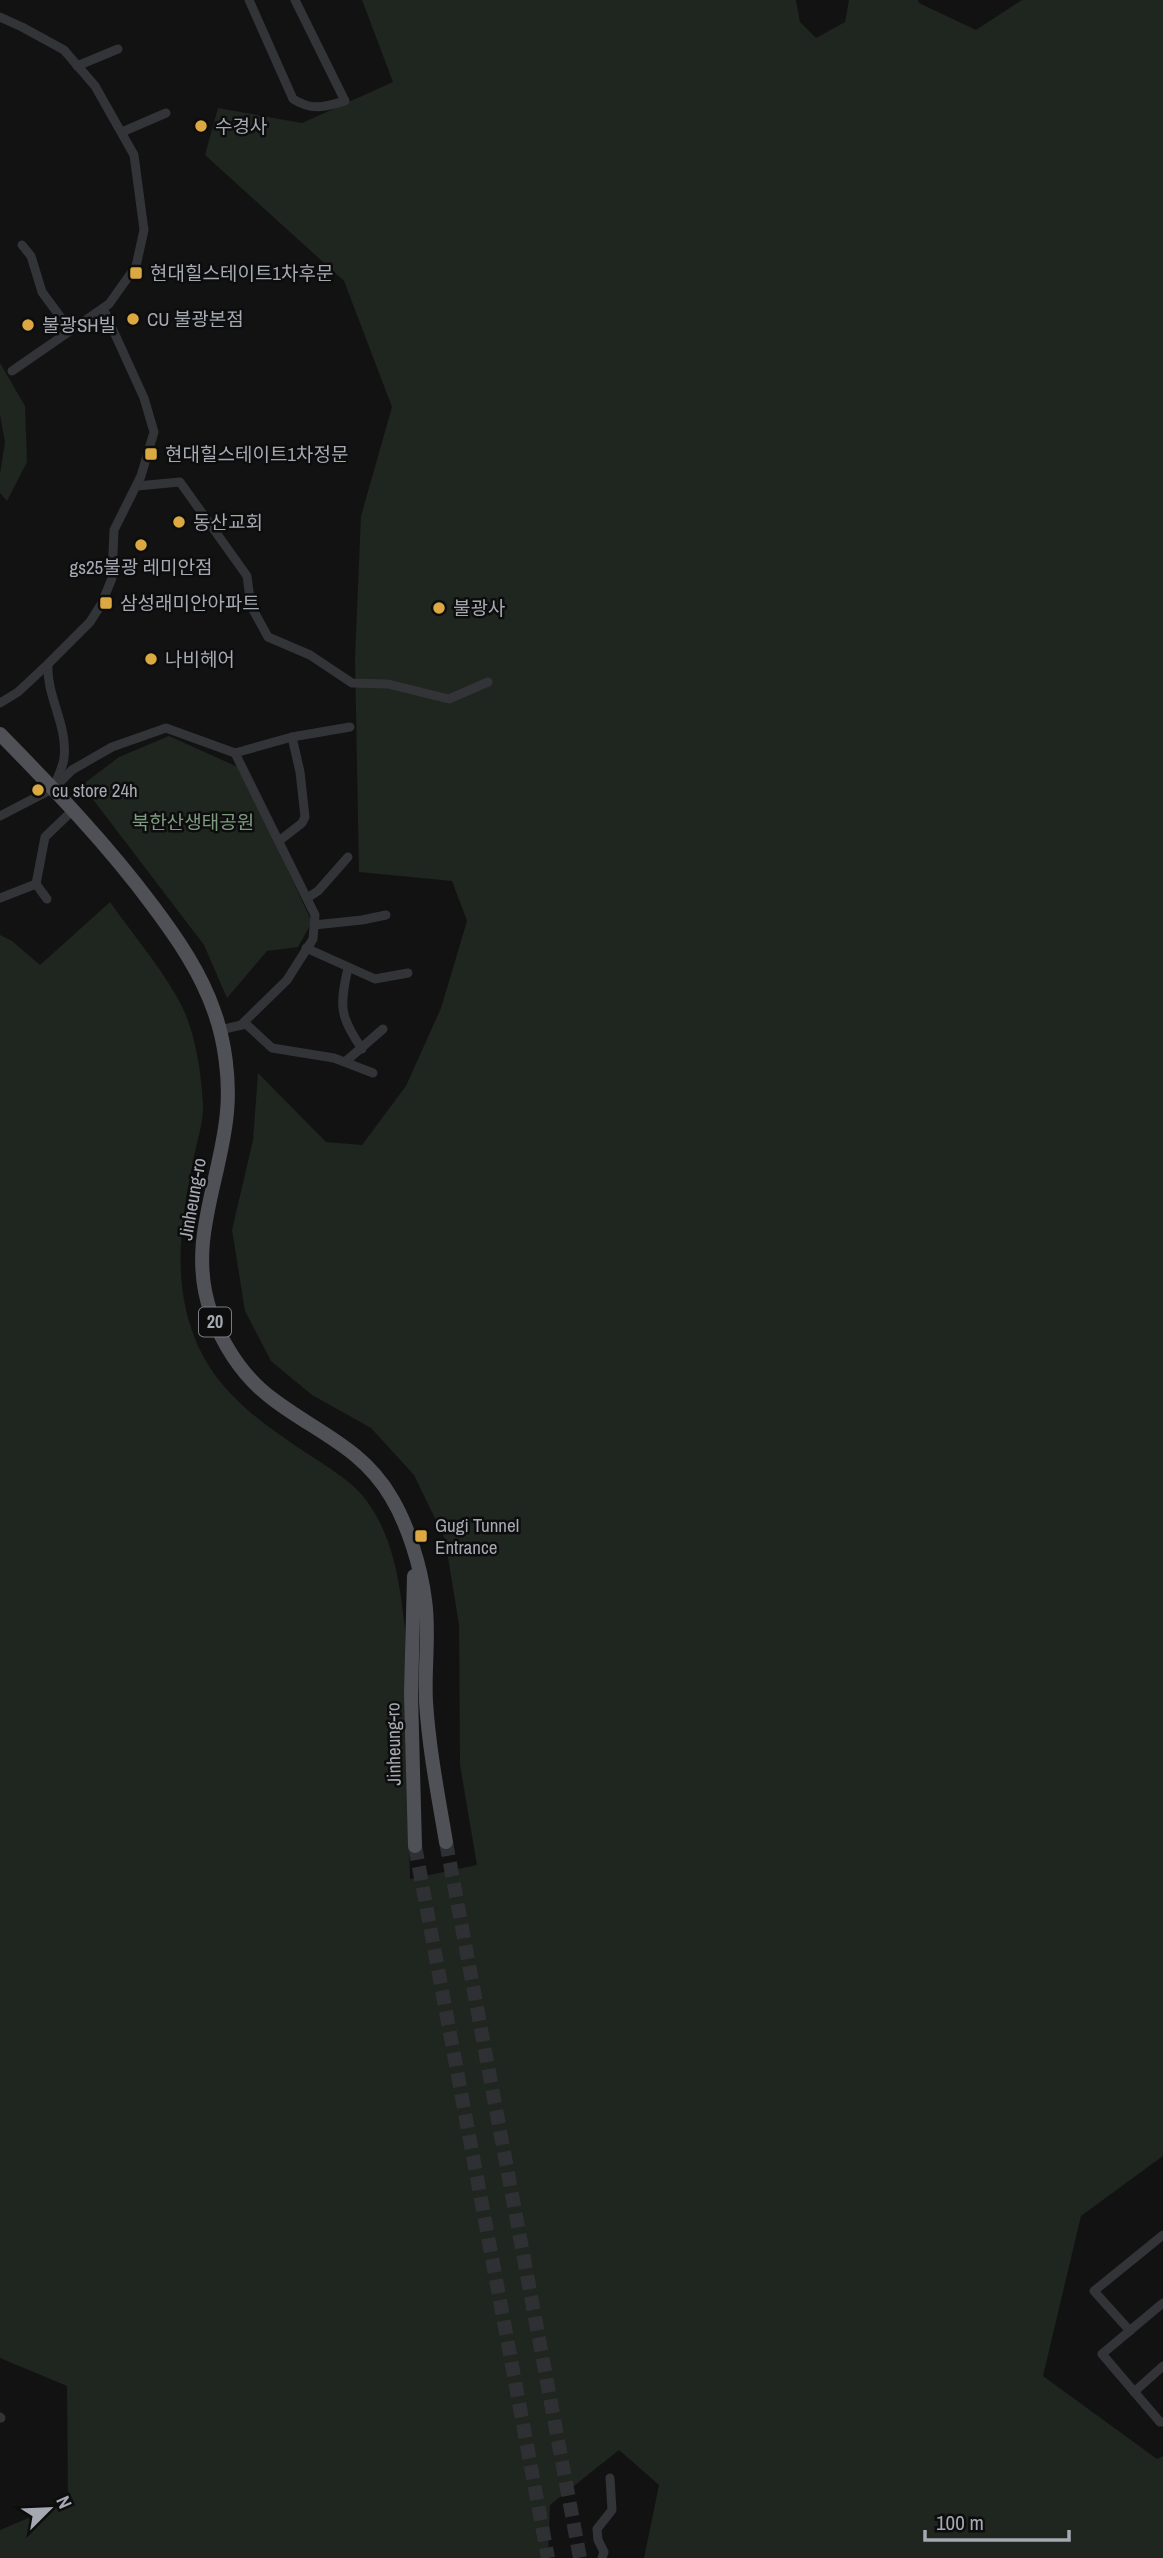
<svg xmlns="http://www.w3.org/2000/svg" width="1163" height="2558" viewBox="0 0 1163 2558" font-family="'Archivo Narrow','Noto Sans KR',sans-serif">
<rect width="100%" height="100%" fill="#121213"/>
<g fill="#1f251f">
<path d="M362,0H796L800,22L816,38L845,22L849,0H918L919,3L976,30L1022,0H1163V2156L1081,2216L1043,2376L1157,2459L1163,2456V2558H644L659,2485L619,2450L550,2505L548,2558H0V2530L68,2501L67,2386L0,2358V935L12,941L40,965L110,902C132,933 158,964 177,997C195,1028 201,1069 203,1105C204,1122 196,1144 193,1162C180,1225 171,1287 199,1348C221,1395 265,1426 308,1454C326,1466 347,1478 362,1495C393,1532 400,1583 405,1629L410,1879L477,1865L460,1765L459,1625L445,1539L414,1475L371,1428L312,1395L271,1361L245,1311L232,1230L253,1140L258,1073L326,1142L362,1145L406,1086L441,1008L467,921L452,881L359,872L355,658L361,516L392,407L344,281L205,155L218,108L302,123L393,82Z"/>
<path d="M0,363L25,406L27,462L7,501L0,493V474L5,442L0,415Z"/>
<path d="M169,736L240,768L312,922L298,947L267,951L227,998L204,945L82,785L119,757Z"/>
</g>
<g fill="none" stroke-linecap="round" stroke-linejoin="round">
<g stroke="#2f3033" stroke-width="14" stroke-dasharray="14 7" stroke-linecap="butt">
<path d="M446,1842L580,2558"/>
<path d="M415,1846L548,2558"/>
</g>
<g stroke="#333438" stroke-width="9">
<path d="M249,0L293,99C312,111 324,107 345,101L295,0"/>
<path d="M0,17L22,27L64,50L95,86L134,155L144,230L136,266L109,304L12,371"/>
<path d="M77,66L118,49"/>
<path d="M122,132L166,113"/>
<path d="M22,245L31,256L42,292L70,330"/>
<path d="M137,486L180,482L247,576L251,606L268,637L310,655L352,683L388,684L449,699L488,682"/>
<path d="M48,664C46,696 68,725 64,758C63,767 58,776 55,784"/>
<path d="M0,703L18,692L48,664L90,622L102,603L112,578L114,530L141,476L154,432L144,398L103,308"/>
<path d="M235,753L315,915L313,939L287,980L241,1025"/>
<path d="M0,816L54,788L72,770L112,747L166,728L235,753L292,737L350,727"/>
<path d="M279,841L302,823L305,817L300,772L292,737"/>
<path d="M36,884L45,837L73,810"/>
<path d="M0,898L36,884L47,899"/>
<path d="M307,898L318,891L348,857"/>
<path d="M314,925L362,920L386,915"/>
<path d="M306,948L375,979L408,973"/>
<path d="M348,968C339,1007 340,1017 362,1049"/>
<path d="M220,1030L246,1024L272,1048L334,1058L373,1073"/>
<path d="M345,1062L383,1029"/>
<path d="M1163,2303L1102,2354L1160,2422H1163"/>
<path d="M1130,2331L1094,2291L1163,2235"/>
<path d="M1134,2392L1163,2366"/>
<path d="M0,2417L1,2418"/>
<path d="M602,2558L604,2552L598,2540L597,2529L612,2510L610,2478"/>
</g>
<g stroke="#505156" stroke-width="14">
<path d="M0,734C54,789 107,844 153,906C177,938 201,973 214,1011C225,1041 230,1080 227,1112C221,1181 186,1243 211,1313C224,1347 245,1379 274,1400C318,1433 362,1448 391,1497C408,1525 421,1567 425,1600C430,1633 424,1669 426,1702C429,1749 438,1795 446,1842"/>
<path d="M414,1576L411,1694L415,1846"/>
</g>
</g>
<g fill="#dba842" stroke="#0d0d0e" stroke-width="2.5">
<circle cx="201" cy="126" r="7"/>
<rect x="129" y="266" width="14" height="14" rx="3.5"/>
<circle cx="133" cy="319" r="7"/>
<circle cx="28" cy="325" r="7"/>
<rect x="144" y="447" width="14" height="14" rx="3.5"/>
<circle cx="179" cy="522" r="7"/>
<circle cx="141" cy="545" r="7"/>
<rect x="99" y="596" width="14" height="14" rx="3.5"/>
<circle cx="439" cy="608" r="7"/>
<circle cx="151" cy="659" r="7"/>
<circle cx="38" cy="790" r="7"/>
<rect x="414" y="1529" width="14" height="14" rx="3.5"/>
</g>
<g text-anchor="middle" stroke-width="5" stroke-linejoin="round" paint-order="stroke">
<rect fill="#0d0d0e" stroke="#777a81" stroke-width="2" x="199" y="1307.5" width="32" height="29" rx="5"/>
<g font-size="18" font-weight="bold" fill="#a5a9b2">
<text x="215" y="1328">20</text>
</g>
<g font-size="19" fill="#a5a9b2" stroke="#0d0d0e" text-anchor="start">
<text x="215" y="133">수경사</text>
<text x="150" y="280">현대힐스테이트1차후문</text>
<text x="147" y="326">CU 불광본점</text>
<text x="42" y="332">불광SH빌</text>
<text x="165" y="461">현대힐스테이트1차정문</text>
<text x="193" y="529">동산교회</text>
<text x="141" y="574" text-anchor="middle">gs25불광 레미안점</text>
<text x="120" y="610">삼성래미안아파트</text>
<text x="453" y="615">불광사</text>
<text x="165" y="666">나비헤어</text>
<text x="52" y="797">cu store 24h</text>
<text x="435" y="1532">Gugi Tunnel<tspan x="435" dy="22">Entrance</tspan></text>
</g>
<g font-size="19" fill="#7e9b80" stroke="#0d0d0e">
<text x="193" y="829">북한산생태공원</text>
</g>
<g font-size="19" fill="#a5a9b2" stroke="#0d0d0e">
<text transform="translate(192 1199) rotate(-80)" y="7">Jinheung-ro</text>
<text transform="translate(393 1744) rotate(-91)" y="7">Jinheung-ro</text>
</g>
</g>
<g transform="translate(49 2509) rotate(66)" stroke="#0d0d0e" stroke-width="5" paint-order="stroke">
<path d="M0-5L12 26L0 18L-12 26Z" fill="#a5a9b2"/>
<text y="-10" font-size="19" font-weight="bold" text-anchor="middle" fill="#a5a9b2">N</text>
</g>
<path d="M925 2530v10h144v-10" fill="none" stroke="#a5a9b2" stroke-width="3.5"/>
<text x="936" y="2530" font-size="21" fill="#a5a9b2" stroke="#0d0d0e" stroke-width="5" paint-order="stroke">100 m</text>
</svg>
